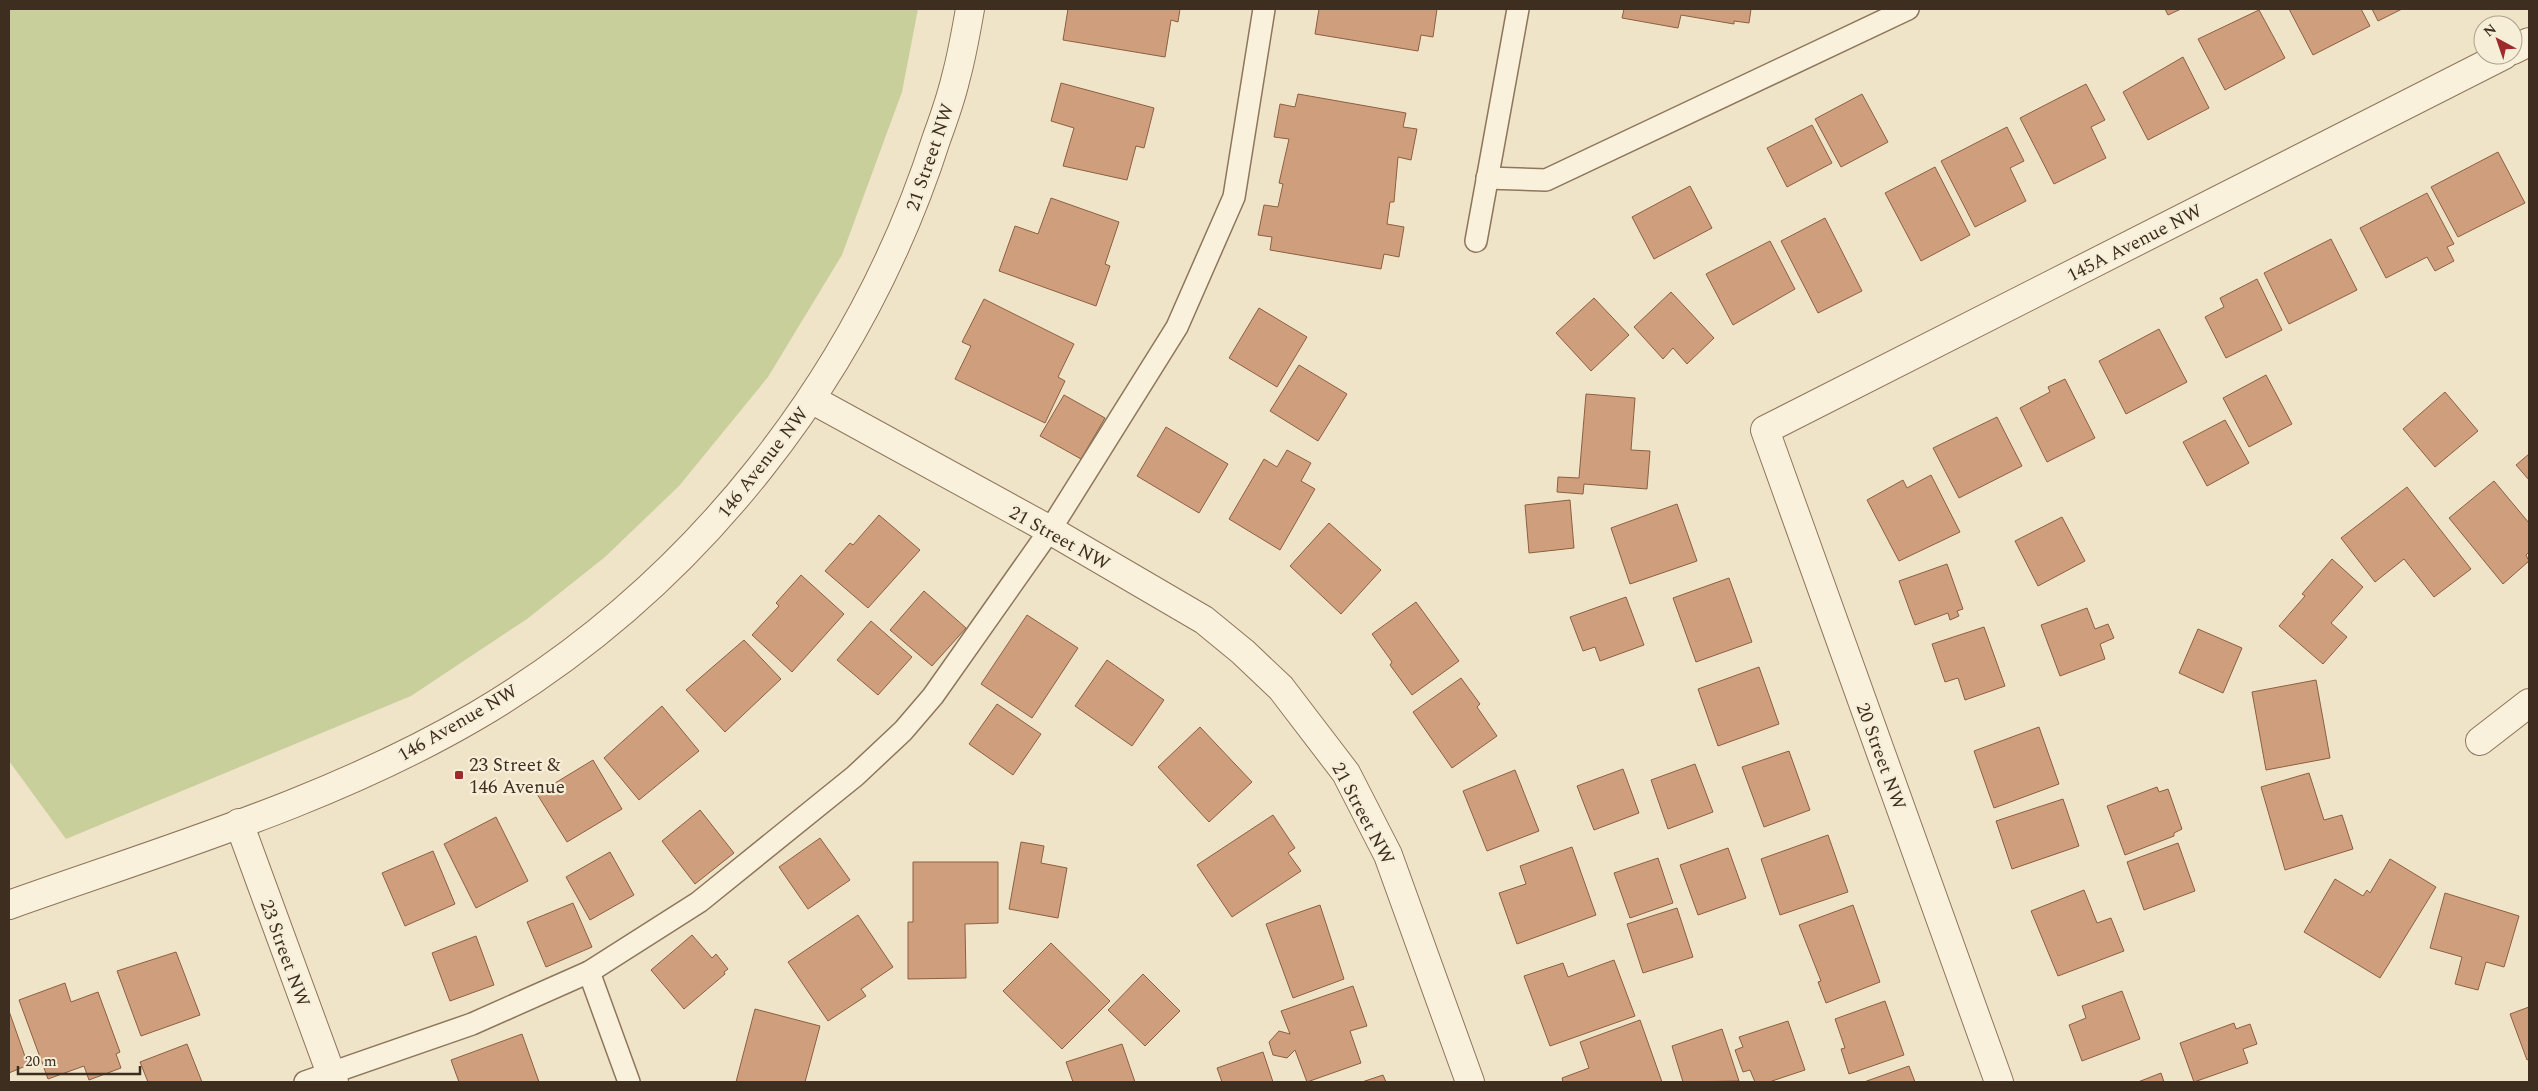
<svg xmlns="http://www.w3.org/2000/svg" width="2538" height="1091" viewBox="0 0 2538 1091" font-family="Spectral,serif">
<rect width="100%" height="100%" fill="#f0e4c8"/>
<path fill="#c9cf9b" d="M9,9H918L902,92L842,255L768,377L679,486L605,557L527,619L411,696L66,839L9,761Z"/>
<g fill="#cf9f7d" stroke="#8d5f41">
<path d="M1068,9H1180L1178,22L1171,20L1165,57L1063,40Z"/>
<path d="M1319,9H1437L1433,37L1421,35L1418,51L1315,34Z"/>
<path d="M1624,9H1751L1749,23L1734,21V24L1681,15L1678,28L1622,18Z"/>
<path d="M2165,9H2181L2168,15Z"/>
<path d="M2289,9H2361L2370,26L2313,55Z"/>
<path d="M2372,9H2402L2378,21Z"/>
<path d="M2259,10L2285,58L2225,90L2198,39Z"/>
<path d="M2183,57L2209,108L2148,140L2123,92Z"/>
<path d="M1061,83L1154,108L1144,148L1136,146L1127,180L1063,166L1074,128L1051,121Z"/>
<path d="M2086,84L2105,120L2091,127L2106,158L2054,184L2020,118Z"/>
<path d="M1298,94L1406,113L1403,127L1417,129L1411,160L1398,157L1394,202H1390L1387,224L1404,227L1399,257L1384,254L1381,269L1270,250L1272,237L1258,235L1264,205L1278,207L1283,184L1279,183L1289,139L1274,137L1280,104L1295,107Z"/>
<path d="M1862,94L1888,142L1841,167L1815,119Z"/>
<path d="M1812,125L1832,163L1787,187L1767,148Z"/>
<path d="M2007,127L2024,161L2010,168L2026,201L1975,227L1941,161Z"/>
<path d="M2498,152L2525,203L2458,237L2431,187Z"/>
<path d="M1935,167L1970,235L1921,261L1885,193Z"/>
<path d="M1690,186L1712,228L1654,259L1632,217Z"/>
<path d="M2427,193L2454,244L2447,247L2454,261L2435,271L2427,257L2386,278L2360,228Z"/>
<path d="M1051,198L1119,222L1105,264L1110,266L1096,306L999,271L1015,226L1038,234Z"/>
<path d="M1825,218L1862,291L1818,313L1781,241Z"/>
<path d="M2331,239L2357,290L2289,324L2264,273Z"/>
<path d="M1770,241L1795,289L1733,325L1706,274Z"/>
<path d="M2257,279L2282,330L2226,358L2205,317L2224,307L2220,298Z"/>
<path d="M1671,292L1714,338L1687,364L1673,348L1663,359L1634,327Z"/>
<path d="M1594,298L1629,335L1591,371L1556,333Z"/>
<path d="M984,299L1074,344L1058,377L1065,381L1045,423L955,379L971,346L962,342Z"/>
<path d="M1259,308L1307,337L1277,387L1229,358Z"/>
<path d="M2159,329L2187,382L2126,414L2099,361Z"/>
<path d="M1299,365L1347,394L1318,441L1270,411Z"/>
<path d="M2266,375L2292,424L2249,447L2223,398Z"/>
<path d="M2065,379L2095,438L2047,462L2020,408L2050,392L2048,387Z"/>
<path d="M2445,392L2478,431L2435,467L2403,429Z"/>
<path d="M1586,394L1635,398L1631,450L1650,451L1647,489L1584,484L1583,494L1557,492L1558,477L1579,478Z"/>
<path d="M1064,395L1105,418L1081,459L1040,436Z"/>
<path d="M1997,417L2022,466L1959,498L1933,448Z"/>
<path d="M2225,420L2249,463L2207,486L2183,442Z"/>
<path d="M1166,427L1228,464L1199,513L1137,476Z"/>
<path d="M1287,450L1311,463L1301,481L1315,489L1280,550L1229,519L1264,459L1277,467Z"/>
<path d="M2529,454V480L2516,465Z"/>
<path d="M1931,475L1960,532L1899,561L1867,500L1903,480L1907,488Z"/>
<path d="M2494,481L2529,523V552L2526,555L2529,561L2503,584L2449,518Z"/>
<path d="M2407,487L2471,569L2434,597L2404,559L2375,582L2341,538Z"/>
<path d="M1570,500L1574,548L1529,553L1525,505Z"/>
<path d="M1677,504L1697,561L1630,584L1611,528Z"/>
<path d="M879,515L920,550L868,608L825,571L850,543L853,545Z"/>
<path d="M2062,517L2085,561L2038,586L2015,541Z"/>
<path d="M1329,523L1381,570L1341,614L1290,566Z"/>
<path d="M2332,559L2363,587L2331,623L2347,637L2323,664L2279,626L2305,596L2302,594Z"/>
<path d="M1947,564L1963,609L1957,611L1959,616L1950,620L1948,613L1915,625L1899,581Z"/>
<path d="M801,575L844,614L792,672L752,635L779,606L776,603Z"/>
<path d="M1729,578L1752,642L1696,662L1673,598Z"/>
<path d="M924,591L966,628L932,666L890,630Z"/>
<path d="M1626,597L1644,645L1600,661L1595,647L1583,651L1570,617Z"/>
<path d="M1416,602L1459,661L1412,695L1390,665L1392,662L1372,634Z"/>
<path d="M2087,608L2095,629L2108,624L2114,638L2100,644L2105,659L2060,676L2041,625Z"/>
<path d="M1027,615L1078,648L1032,718L981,684Z"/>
<path d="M871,621L912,657L878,695L837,660Z"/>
<path d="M1984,627L2005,686L1965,700L1958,678L1945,682L1932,644Z"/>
<path d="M2198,629L2242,648L2223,693L2179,673Z"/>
<path d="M744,640L781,679L725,732L686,690Z"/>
<path d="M1107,660L1164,700L1132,746L1075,706Z"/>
<path d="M1759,667L1779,724L1718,746L1698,689Z"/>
<path d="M1461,678L1480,704L1477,707L1497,736L1452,768L1413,712Z"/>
<path d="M2316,680L2330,758L2266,770L2252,692Z"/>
<path d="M997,704L1041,734L1013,775L969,744Z"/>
<path d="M662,706L699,751L639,800L604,758Z"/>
<path d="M1200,727L1252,782L1209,822L1158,767Z"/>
<path d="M2039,727L2059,784L1994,808L1974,751Z"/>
<path d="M1789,751L1810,810L1764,827L1742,767Z"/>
<path d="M593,760L622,809L567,842L537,794Z"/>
<path d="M1695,764L1713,812L1668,829L1651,780Z"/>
<path d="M1623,769L1639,813L1594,830L1577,786Z"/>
<path d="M1515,770L1539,831L1487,851L1463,791Z"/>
<path d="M2309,773L2324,820L2342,815L2353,849L2285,870L2261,787Z"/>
<path d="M2157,787L2159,792L2168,789L2182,829L2174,833V836L2125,855L2107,806Z"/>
<path d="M2063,799L2079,846L2012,869L1996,821Z"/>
<path d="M700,810L734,853L695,884L662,841Z"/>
<path d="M1273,815L1295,848L1288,853L1301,871L1232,917L1197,865Z"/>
<path d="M496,817L528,881L476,908L444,844Z"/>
<path d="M1828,835L1848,892L1780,915L1761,859Z"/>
<path d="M820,838L850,880L808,909L779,867Z"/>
<path d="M1021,842L1044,846L1041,863L1067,868L1058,918L1009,909Z"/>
<path d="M2178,843L2195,891L2144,910L2127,862Z"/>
<path d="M1572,847L1596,915L1517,944L1499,893L1526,884L1520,866Z"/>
<path d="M1728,848L1746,898L1698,915L1680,865Z"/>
<path d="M433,851L455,904L405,926L382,873Z"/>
<path d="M610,852L634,895L590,920L566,877Z"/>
<path d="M1658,858L1673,903L1630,918L1614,873Z"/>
<path d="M2390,859L2436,887L2380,978L2304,932L2335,879L2363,896L2367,890L2370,893Z"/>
<path d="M913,862H998V923L965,924L966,978L908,979V922H913Z"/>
<path d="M2084,890L2097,923L2111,918L2124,951L2058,976L2031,911Z"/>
<path d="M2445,893L2519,916L2504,967L2486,962L2478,990L2455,984L2462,957L2430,948Z"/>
<path d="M573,903L592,947L546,967L527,922Z"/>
<path d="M1320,905L1344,979L1293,998L1266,924Z"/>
<path d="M1853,905L1880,982L1826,1003L1818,982L1821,981L1799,925Z"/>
<path d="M1677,908L1693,957L1643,973L1627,924Z"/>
<path d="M858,915L893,967L861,989L866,996L828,1021L788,962Z"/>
<path d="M692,935L712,958L716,954L728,969L724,972L725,974L684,1009L651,970Z"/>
<path d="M476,936L494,985L450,1001L432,953Z"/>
<path d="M1051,943L1110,1001L1062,1049L1003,991Z"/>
<path d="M176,952L200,1015L141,1036L117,971Z"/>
<path d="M1614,960L1635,1016L1550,1046L1524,976L1563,963L1568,977Z"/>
<path d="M1143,974L1180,1011L1145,1046L1108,1010Z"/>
<path d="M65,983L71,1002L98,992L120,1052L116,1054L121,1068L89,1080L84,1066L48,1079L19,1000Z"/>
<path d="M1353,986L1367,1026L1350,1031L1361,1063L1307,1082L1295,1050L1287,1058L1273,1055L1269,1042L1279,1031L1290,1034L1281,1011Z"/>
<path d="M2122,991L2140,1039L2082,1061L2069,1025L2086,1018L2082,1006Z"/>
<path d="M1885,1001L1904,1055L1849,1074L1841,1049L1845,1048L1835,1019Z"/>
<path d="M2529,1007V1059L2527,1060L2510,1014Z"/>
<path d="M755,1009L820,1026L805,1082H736Z"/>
<path d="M9,1011L28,1065L9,1073Z"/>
<path d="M1640,1020L1662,1082H1563L1562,1078L1589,1068L1580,1042Z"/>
<path d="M1788,1021L1805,1070L1769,1082H1755L1750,1070L1743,1072L1735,1050L1743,1047L1739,1037Z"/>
<path d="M2234,1023L2236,1029L2250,1024L2257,1044L2243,1049L2248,1063L2194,1082L2180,1043Z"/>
<path d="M1722,1029L1739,1081L1683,1082L1672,1046Z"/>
<path d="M522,1034L539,1082H459L451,1060Z"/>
<path d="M187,1044L202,1082H148L140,1062Z"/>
<path d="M1122,1044L1135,1082H1073L1066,1062Z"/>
<path d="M1263,1052L1273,1082H1222L1217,1068Z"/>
<path d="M1909,1066L1915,1082H1864Z"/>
<path d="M2161,1073L2164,1082H2138Z"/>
<path d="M1383,1075L1386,1082H1362Z"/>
</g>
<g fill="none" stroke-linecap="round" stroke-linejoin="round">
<defs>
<g id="service">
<path d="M1487,178L1546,180L1908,9"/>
<path d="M1476,241L1518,9"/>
<path d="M589,972L629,1082"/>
<path d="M305,1082L472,1024L589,972L699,902L855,776L903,731L933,696L1050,530L1177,327L1234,197L1264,9"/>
</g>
<g id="minor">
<path d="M2513,50L2529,42"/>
<path d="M811,399L1050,530L1204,620L1243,652L1281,688L1346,773L1388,855L1470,1082"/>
<path d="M2480,741L2529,703"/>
<path d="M1999,1082L1765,430L2504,55"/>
</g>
<g id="tertiary">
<path d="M239,823L334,1082"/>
<path d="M9,905C166,849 331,801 476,716C694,588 860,378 937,137C944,118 951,98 956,77C962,55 966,32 970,9"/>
</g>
</defs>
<use href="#service" stroke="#8d765c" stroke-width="24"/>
<use href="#minor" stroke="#8d765c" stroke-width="30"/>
<use href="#tertiary" stroke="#8d765c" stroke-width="30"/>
<use href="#service" stroke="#faf1dc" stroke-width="21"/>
<use href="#minor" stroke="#faf1dc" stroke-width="28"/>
<use href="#tertiary" stroke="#faf1dc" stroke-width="28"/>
</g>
<rect fill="#9e2a2b" stroke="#f7eed8" stroke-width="2" x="454" y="770" width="10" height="10" rx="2.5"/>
<g text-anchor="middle" stroke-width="4.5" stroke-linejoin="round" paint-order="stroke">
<g font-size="19" fill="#3d2e20" stroke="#f7eed8">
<text transform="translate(929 157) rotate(-71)" y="7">21 Street NW</text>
<text transform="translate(2134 242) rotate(-27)" y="7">145A Avenue NW</text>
<text transform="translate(762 462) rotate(-52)" y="7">146 Avenue NW</text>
<text transform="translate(1060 537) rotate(29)" y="7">21 Street NW</text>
<text transform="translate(457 722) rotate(-30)" y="7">146 Avenue NW</text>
<text transform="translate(1882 756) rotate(70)" y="7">20 Street NW</text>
<text transform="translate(1364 813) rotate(62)" y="7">21 Street NW</text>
<text transform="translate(286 953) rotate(70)" y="7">23 Street NW</text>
</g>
<g font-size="19" fill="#3d2e20" stroke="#f7eed8" text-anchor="start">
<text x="469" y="771">23 Street &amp;<tspan x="469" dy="22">146 Avenue</tspan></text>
</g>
</g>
<rect width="2538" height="1091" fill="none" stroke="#3d2e20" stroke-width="20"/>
<g transform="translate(2498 40) rotate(320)"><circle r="24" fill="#f7eed8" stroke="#ada18e"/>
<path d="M0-4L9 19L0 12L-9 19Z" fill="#9e2a2b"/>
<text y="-8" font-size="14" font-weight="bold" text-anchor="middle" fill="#3d2e20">N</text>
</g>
<path d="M18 1066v8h122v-8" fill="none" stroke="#3d2e20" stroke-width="2.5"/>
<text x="25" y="1066" font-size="15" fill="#3d2e20" stroke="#f7eed8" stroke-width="4" paint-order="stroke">20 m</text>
</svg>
